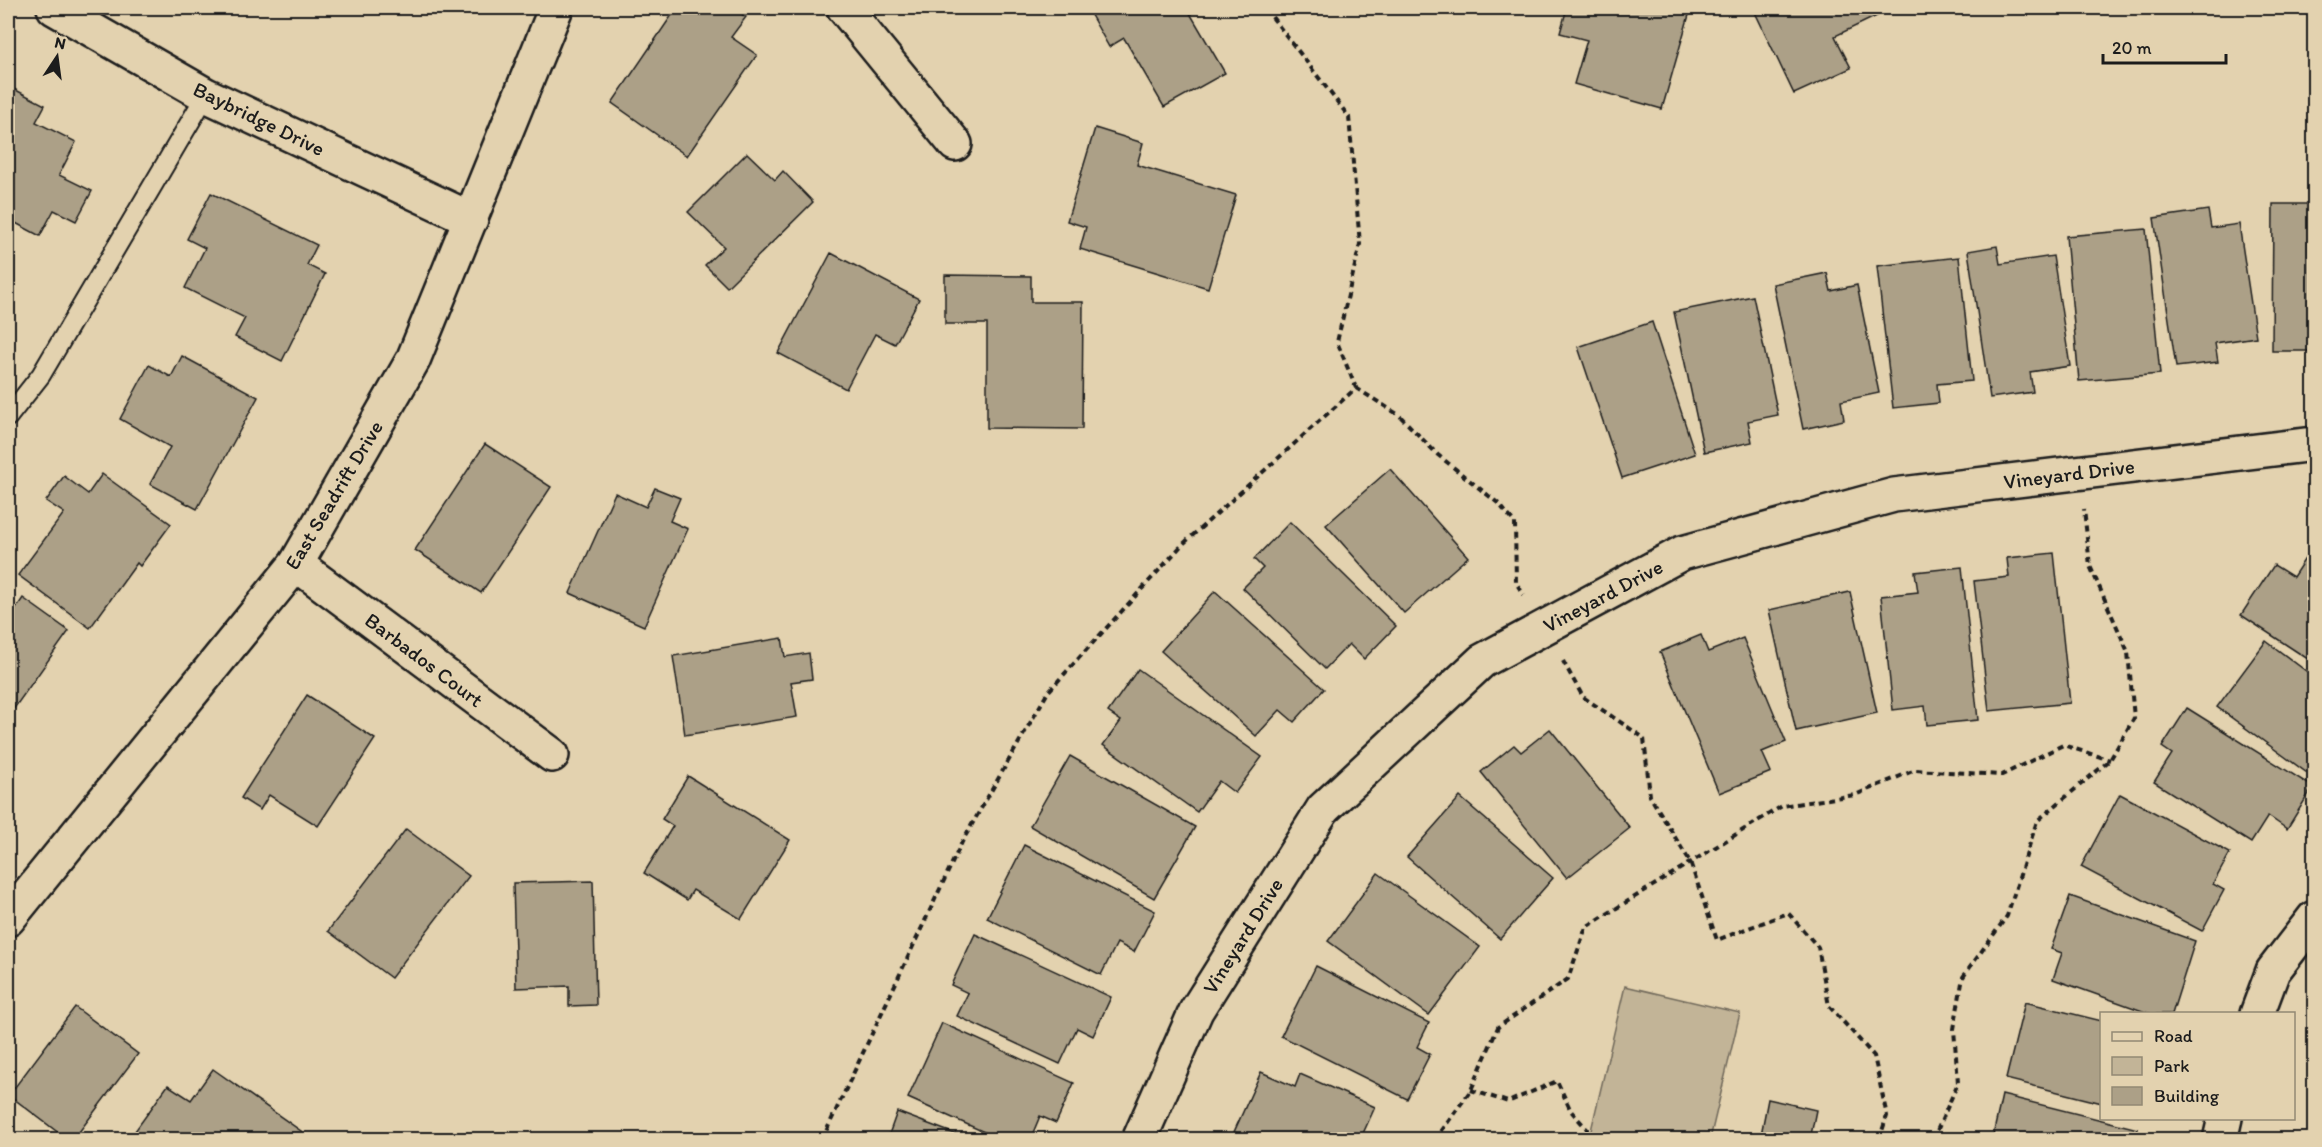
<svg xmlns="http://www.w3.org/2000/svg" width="2322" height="1147" viewBox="0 0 2322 1147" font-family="Itim,sans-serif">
<rect width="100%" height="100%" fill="#e3d2af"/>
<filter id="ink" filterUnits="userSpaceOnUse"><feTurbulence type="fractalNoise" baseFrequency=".0167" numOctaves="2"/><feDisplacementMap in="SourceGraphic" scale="12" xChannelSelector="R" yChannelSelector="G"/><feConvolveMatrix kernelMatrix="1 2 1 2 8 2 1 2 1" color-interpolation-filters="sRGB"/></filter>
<g filter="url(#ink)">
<path fill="#c2b497" stroke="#6f685a" stroke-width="1.5" d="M1625,986L1740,1013L1710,1139H1589Z"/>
<g fill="#aca087" stroke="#1c1c1c" stroke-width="1.5">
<path d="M667,8H732L746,17L731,37L757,55L687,156L612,103L674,12Z"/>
<path d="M1087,8H1187L1225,73L1164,107L1124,38L1109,47Z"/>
<path d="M1567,8H1691L1662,109L1574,84L1587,40L1560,33Z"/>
<path d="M1753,8H1886L1887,11L1835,36L1851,68L1794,94Z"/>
<path d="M8,86L45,105L36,122L76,142L59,175L92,191L76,221L54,210L40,236L8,219Z"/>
<path d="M1095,128L1143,143L1137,165L1236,195L1208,288L1080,249L1086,227L1067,221Z"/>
<path d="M747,153L775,180L783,171L813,202L727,287L705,265L724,247L688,212Z"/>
<path d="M211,193L317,245L307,265L325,274L282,361L235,337L245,318L185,288L205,248L187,239Z"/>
<path d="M2273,204H2314V351H2272Z"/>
<path d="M2208,210L2211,228L2239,224L2256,337L2215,343L2218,362L2176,367L2154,218Z"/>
<path d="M2146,229L2160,374L2079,381L2066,236Z"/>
<path d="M1997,246L2000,264L2053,256L2070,366L2030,372L2033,392L1990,398L1968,251Z"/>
<path d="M831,253L919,299L895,344L875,334L846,389L778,353Z"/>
<path d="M1959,257L1972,381L1937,384L1939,403L1893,408L1877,266Z"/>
<path d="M1827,273L1831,291L1857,285L1879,393L1841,401L1844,420L1803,429L1773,284Z"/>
<path d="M945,275L1031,276V302H1083L1082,429L987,428V324H945Z"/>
<path d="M1753,296L1778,415L1748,421L1752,442L1704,452L1674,312Z"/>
<path d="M1652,322L1695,454L1622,478L1578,347Z"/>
<path d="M182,356L258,397L197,509L150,484L170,447L120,419L149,365L171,377Z"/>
<path d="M485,444L551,487L481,593L415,550Z"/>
<path d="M1390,469L1468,557L1404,613L1326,525Z"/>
<path d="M102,474L171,524L140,566L137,563L90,628L18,575L64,513L46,501L64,476L88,494Z"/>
<path d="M655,488L680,498L670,521L688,529L644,626L570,593L615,493L646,507Z"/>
<path d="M1290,522L1396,626L1364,659L1349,644L1325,669L1243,588L1263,568L1254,559Z"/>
<path d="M2054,553L2070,703L1989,711L1974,581L2009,577L2007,558Z"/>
<path d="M2306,557L2314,562V663L2241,615L2274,565L2293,577Z"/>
<path d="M1962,567L1978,720L1927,725L1925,706L1893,710L1881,596L1918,592L1915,572Z"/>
<path d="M1215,591L1324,689L1294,722L1280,710L1256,736L1161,651Z"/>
<path d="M1850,592L1877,713L1796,731L1769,610Z"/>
<path d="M23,598L69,631L8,717V605L15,610Z"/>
<path d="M1701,635L1708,652L1743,638L1786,742L1762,752L1771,772L1719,793L1660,652Z"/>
<path d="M782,638L785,657L809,653L812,679L791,682L797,717L685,735L673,656Z"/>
<path d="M2266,641L2314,677V778L2217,707Z"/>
<path d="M1138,669L1262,757L1235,793L1219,781L1197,812L1103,745L1121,721L1108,712Z"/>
<path d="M307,695L375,739L318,826L269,795L260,810L241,798Z"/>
<path d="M2187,708L2313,787L2287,829L2268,816L2251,843L2154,782L2172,754L2162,747Z"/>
<path d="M1550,729L1630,828L1567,878L1481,772L1514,745L1521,752Z"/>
<path d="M1070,756L1195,827L1154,898L1030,826Z"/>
<path d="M688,776L790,840L741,919L693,890L687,900L644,873L673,826L662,819Z"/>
<path d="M2120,794L2230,853L2213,884L2224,890L2202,931L2081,867Z"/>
<path d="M1460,797L1553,878L1500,939L1407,857Z"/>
<path d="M406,829L469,876L391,978L328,931Z"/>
<path d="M1024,845L1155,911L1134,952L1117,943L1101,975L987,918Z"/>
<path d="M1378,873L1480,947L1429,1015L1328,941Z"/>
<path d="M593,881L596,1005L569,1006V986L516,988L513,883Z"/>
<path d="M2070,896L2195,941L2172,1014H2151L2053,979L2062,953L2051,949Z"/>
<path d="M975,934L1111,997L1093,1036L1077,1028L1060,1064L957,1016L968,993L951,985Z"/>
<path d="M1316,966L1429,1023L1417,1047L1430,1054L1407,1099L1281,1036Z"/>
<path d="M2025,1002L2102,1021V1103L2006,1079Z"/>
<path d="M75,1007L138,1054L73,1140H68L9,1095Z"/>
<path d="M942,1023L1074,1083L1056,1123L1040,1116L1030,1140H1002L908,1098Z"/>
<path d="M213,1069L308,1136L306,1140H146L135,1131L168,1085L191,1100Z"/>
<path d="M1261,1072L1295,1087L1300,1074L1375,1107L1360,1140H1251L1234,1132Z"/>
<path d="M2002,1095L2138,1129L2135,1140H1992Z"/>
<path d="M1768,1099L1816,1110L1810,1140H1760Z"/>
<path d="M897,1112L971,1140H887Z"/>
</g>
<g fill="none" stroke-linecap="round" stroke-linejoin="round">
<defs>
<path id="lane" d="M8,417L41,375L206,95"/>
<g id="street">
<path d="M54,8L206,95L471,219"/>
<path d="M844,8L955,144"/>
<path d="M296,564L552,755"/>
<path d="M8,919L296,564L413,360L556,8"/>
<path d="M2257,1014L2273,971L2314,918"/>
<path d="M1139,1140L1196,1011L1323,809L1482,661L1682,553L1894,495L2314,444"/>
<path d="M2220,1140L2225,1118"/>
</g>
</defs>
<use href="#lane" stroke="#1c1c1c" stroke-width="22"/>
<use href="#street" stroke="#1c1c1c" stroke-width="38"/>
<g stroke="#1c1c1c" stroke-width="4" stroke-dasharray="6 4.5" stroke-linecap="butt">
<path d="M1356,388L1399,415L1438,455L1499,504L1515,523L1516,583L1524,595"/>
<path d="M1563,661L1583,697L1644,738L1650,796L1690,862L1717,940L1788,913L1818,947L1829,1006L1874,1056L1887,1116L1879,1140"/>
<path d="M1471,1090L1508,1102L1557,1081L1571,1111L1587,1129L1586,1140"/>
<path d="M822,1140L963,840L1048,692L1182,545L1356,388L1337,342L1360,244L1349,117L1265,8"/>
<path d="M1435,1140L1471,1090L1498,1027L1568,979L1586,927L1782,806L1855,795L1915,770L2002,775L2063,745L2110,760"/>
<path d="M1933,1140L1958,1083L1954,1029L1963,977L2007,916L2037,821L2110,760L2134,718L2128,652L2090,566L2084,509"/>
</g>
<use href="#lane" stroke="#e3d2af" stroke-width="18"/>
<use href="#street" stroke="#e3d2af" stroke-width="33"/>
</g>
</g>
<g text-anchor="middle" stroke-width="4.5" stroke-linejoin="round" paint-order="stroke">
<g font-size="21" fill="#1c1c1c" stroke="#e3d2af">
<text transform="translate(259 119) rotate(26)" y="7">Baybridge Drive</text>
<text transform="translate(2069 474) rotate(-7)" y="7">Vineyard Drive</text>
<text transform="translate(334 495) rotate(-59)" y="7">East Seadrift Drive</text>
<text transform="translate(1603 596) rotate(-28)" y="7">Vineyard Drive</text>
<text transform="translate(424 660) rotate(37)" y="7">Barbados Court</text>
<text transform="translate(1243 936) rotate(-58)" y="7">Vineyard Drive</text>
</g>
</g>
<rect width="2322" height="1147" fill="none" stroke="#e3d2af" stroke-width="30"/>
<rect x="15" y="15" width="2292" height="1117" fill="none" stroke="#1c1c1c" stroke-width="2" filter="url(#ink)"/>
<rect x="2100" y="1012" width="195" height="108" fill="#e3d2af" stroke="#938974" stroke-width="1.5"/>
<rect x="2112" y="1032" width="30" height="9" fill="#e3d2af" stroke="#938974" stroke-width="1.5"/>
<text x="2154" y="1042" font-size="18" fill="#1c1c1c">Road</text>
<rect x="2112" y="1057" width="30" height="18" fill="#c2b497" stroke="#938974" stroke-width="1.5"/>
<text x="2154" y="1072" font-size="18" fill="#1c1c1c">Park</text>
<rect x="2112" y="1087" width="30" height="18" fill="#aca087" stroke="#938974" stroke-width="1.5"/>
<text x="2154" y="1102" font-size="18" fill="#1c1c1c">Building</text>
<g transform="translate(57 57) rotate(13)" stroke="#e3d2af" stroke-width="4.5" paint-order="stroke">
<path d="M0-4.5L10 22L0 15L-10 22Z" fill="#1c1c1c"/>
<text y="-9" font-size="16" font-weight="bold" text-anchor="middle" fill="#1c1c1c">N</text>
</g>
<path d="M2103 54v9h123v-9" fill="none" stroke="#1c1c1c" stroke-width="3"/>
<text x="2112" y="54" font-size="18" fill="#1c1c1c" stroke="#e3d2af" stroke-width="4.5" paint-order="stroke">20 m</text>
</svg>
